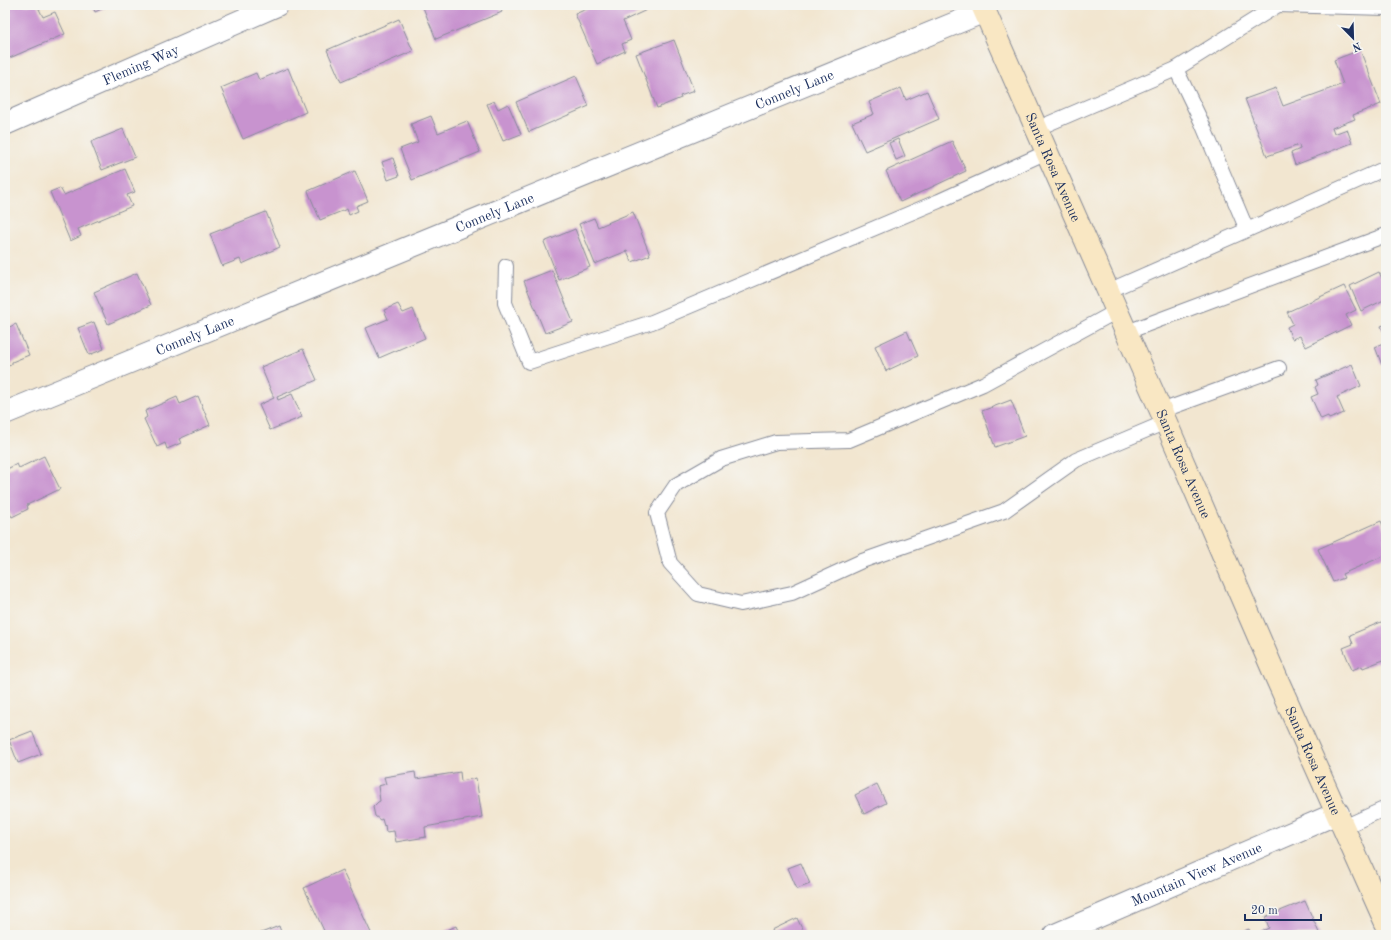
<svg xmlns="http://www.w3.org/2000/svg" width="1391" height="940" viewBox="0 0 1391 940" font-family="'Old Standard TT',serif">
<rect width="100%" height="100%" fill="#f6f6f2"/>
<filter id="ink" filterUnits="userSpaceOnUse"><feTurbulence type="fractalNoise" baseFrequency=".025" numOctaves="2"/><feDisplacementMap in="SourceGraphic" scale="8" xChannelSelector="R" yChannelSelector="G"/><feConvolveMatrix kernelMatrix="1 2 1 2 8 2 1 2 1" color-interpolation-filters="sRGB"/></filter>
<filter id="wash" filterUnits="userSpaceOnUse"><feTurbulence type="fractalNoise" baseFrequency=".012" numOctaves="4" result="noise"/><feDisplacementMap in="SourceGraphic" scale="16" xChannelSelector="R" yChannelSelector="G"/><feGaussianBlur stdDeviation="0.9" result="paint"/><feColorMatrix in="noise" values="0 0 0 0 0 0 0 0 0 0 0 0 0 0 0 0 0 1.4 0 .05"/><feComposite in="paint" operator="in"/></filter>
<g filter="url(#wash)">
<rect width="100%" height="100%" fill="#f2e6d0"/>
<g id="blocks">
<g fill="#c893cf">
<path d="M5,5H37L43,17L55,12L65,34L5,60Z"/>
<path d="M92,5H105L106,7L95,12Z"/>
<path d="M422,5H499L502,12L436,39Z"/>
<path d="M596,5H654L655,6L623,21L631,40L622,44L625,51L597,64L575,14Z"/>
<path d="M399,19L413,51L341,82L327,50Z"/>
<path d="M674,40L694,91L680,96L681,98L657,108L636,54Z"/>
<path d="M1360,50L1381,104L1353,115L1355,119L1332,128L1334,134L1347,129L1352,143L1295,165L1291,153L1300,149L1299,145L1267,156L1245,99L1276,88L1283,106L1343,84L1334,60Z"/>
<path d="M288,68L306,112L243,139L221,88L256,73L259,80Z"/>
<path d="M576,76L589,106L529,132L516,102Z"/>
<path d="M901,88L906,100L927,91L939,119L865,151L852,123L874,114L869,102Z"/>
<path d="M494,101L498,109L508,104L521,134L503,141L487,104Z"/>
<path d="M431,116L438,133L467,121L480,152L412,180L400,149L418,142L411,124Z"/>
<path d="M123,129L135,157L102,170L91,142Z"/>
<path d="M898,139L905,156L896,160L889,143Z"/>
<path d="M952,141L966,171L900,202L886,171Z"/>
<path d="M393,158L399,176L388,180L382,162Z"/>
<path d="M125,169L135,192L127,195L132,206L78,229L81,236L70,241L50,192L60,188L64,195Z"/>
<path d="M355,171L368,201L356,206L358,211L349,215L347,209L320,220L308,191Z"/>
<path d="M266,212L280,247L242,264L240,259L222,266L210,234Z"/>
<path d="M633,212L650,255L632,262L627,251L595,264L579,224L594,218L598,227Z"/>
<path d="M575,229L590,267L559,280L544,242Z"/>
<path d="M552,270L573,322L545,333L524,281Z"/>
<path d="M1379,272L1386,287V299L1361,311L1350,286Z"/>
<path d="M137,273L151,305L108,324L94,292Z"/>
<path d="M1344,286L1356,310L1346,315L1351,325L1306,347L1300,336L1292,339L1287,327L1293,324L1287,312Z"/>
<path d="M398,304L403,313L413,309L425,338L379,358L366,328L388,319L384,310Z"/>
<path d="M94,322L104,349L89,355L78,328Z"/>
<path d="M16,324L29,355L12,362V364L5,368V329Z"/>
<path d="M1386,324V337L1381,326Z"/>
<path d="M907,331L918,356L886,371L875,346Z"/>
<path d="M1386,342V364L1382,365L1375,347Z"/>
<path d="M303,349L317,380L277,397L278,400L292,394L302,417L270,430L259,405L274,398L261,367Z"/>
<path d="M1352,364L1361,386L1337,397L1344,413L1329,419L1328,416L1321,419L1311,397L1318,394L1315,387L1318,385L1316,380Z"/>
<path d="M198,396L210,425L179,439L181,443L167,449L165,443L157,447L144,419L147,417L145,411L177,397L180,404Z"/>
<path d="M1011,400L1025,436L995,447L982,411Z"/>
<path d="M44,456L60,489L27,505L28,509L12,517L9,512L5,514V470L17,464L19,468Z"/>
<path d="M1381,521L1386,533V539L1384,540L1386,545V555L1342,574L1344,578L1333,582L1318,549Z"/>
<path d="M1386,620V659L1363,668L1362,666L1352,670L1343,648L1353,644L1350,635Z"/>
<path d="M32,731L41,754L18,763L9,740Z"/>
<path d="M415,772L416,779L460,772L461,781L476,778L482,817L425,827L426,837L396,842L394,831L386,832L385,825L384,826L382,819L380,820L375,816L373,807L378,802L380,801L378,786L386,784L384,777Z"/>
<path d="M877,784L886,803L864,814L855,795Z"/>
<path d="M801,863L810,884L797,889L788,868Z"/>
<path d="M342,870L372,935H326L304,888Z"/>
<path d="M1305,901L1320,935H1252L1269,928L1265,917Z"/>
<path d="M797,918L805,935H774L772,930Z"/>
<path d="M279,926L282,935H256Z"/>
<path d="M456,926L460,935H442L441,933Z"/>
<path d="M1249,929L1251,935H1234Z"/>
</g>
</g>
</g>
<g filter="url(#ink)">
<use href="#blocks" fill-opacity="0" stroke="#868a97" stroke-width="1"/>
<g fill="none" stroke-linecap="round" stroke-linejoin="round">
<defs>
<g id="service">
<path d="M1278,5L1386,8"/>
<path d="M1036,129L1176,69L1278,5"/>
<path d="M1247,230L1386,168"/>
<path d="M506,266L505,303L529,362L652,322L939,201L1047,152"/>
<path d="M1108,291L1247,230L1201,121L1176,69"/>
<path d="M1117,311L983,384L849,440L776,442L721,459L676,485L657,513L670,563L698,594L741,604L792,593L862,561L1004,511L1076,460L1166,422"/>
<path d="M1127,332L1386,235"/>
<path d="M1161,411L1279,368"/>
<path d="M1344,827L1386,808"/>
</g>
<g id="minor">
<path id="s1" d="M5,124L277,5"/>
<path id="s2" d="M5,413L985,11"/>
<path id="s3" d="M1055,935L1338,813"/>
</g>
<g id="secondary">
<path id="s4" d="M982,5L1161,411L1276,677L1386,923"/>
</g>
</defs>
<use href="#service" stroke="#868a97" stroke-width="16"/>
<use href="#minor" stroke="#868a97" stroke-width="24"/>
<use href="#secondary" stroke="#868a97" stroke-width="24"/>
<use href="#service" stroke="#fff" stroke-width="14"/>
<use href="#minor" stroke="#fff" stroke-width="22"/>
<use href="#secondary" stroke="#f9e7c3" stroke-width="22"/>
</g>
</g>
<g text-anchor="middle" stroke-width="3.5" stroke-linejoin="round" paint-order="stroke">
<g font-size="14" fill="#1b2f5e" stroke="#f6f6f2">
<text dy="5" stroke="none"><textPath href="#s1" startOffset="148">Fleming Way</textPath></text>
<text dy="5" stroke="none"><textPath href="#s2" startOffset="853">Connely Lane</textPath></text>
<text dy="5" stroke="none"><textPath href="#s4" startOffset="177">Santa Rosa Avenue</textPath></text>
<text dy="5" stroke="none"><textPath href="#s2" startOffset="529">Connely Lane</textPath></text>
<text dy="5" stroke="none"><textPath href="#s2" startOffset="205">Connely Lane</textPath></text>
<text dy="5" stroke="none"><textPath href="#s4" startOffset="501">Santa Rosa Avenue</textPath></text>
<text dy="5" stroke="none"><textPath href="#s4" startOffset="825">Santa Rosa Avenue</textPath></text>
<text dy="5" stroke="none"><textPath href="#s3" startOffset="154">Mountain View Avenue</textPath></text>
</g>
</g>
<rect width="1391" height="940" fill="none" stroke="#f6f6f2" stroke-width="20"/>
<g transform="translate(1353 38) rotate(157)" stroke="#f6f6f2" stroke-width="3" paint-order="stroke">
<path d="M0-3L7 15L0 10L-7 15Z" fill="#1b2f5e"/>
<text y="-6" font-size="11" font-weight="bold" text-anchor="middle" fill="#1b2f5e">N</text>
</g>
<path d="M1245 914v6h76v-6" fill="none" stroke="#1b2f5e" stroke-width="2"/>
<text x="1251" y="914" font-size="12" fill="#1b2f5e" stroke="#f6f6f2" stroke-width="3" paint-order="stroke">20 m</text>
</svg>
